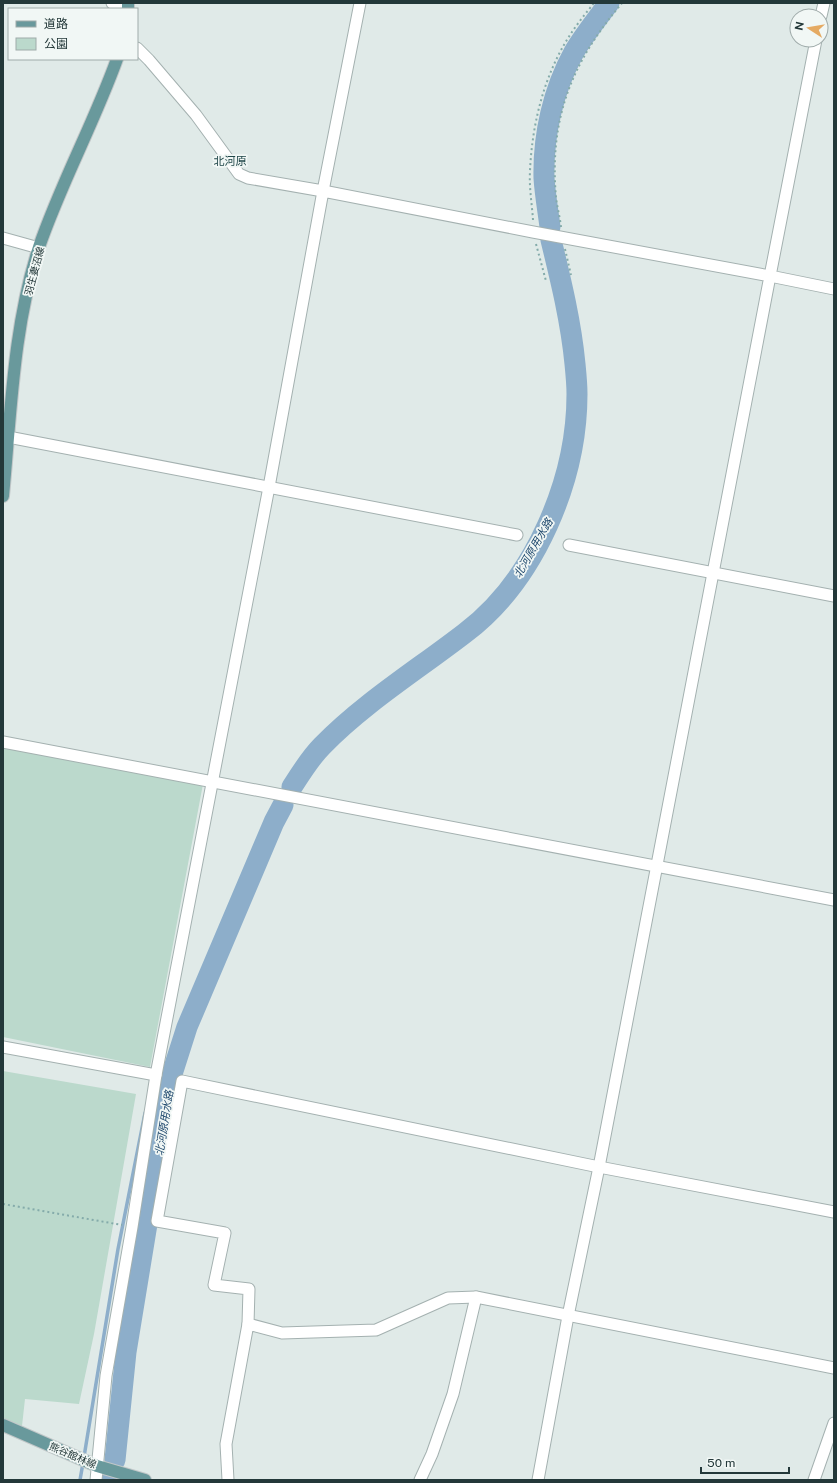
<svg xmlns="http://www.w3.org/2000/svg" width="837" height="1483" viewBox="0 0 837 1483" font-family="'Public Sans','Noto Sans JP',sans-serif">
<rect width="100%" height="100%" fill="#e0eae8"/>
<g fill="#bbd9cc">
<path d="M3,747L203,784L150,1067L3,1037Z"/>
<path d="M3,1071L136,1094L94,1334L79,1404L25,1399L22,1426L3,1418Z"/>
</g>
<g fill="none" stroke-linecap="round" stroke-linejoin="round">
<g stroke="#8daeca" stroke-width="3.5">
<path d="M84,1457L118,1249L145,1113"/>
<path d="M80,1480L83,1463"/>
</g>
<g stroke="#8daeca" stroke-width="21">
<path d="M550,227C548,211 545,194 544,178C543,135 553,90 574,52C584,35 597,19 609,3"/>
<path d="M292,787C301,773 310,758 322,746C364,703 417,670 465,633C535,580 577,480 577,394C577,384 576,374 575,364C571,322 561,281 551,240"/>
<path d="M115,1460L126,1352L167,1102L172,1074L187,1027L274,822L283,805"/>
<path d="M112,1480L113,1479"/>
</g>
<defs>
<g id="street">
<path d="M112,3L118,7L128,8"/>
<path d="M821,16L824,3"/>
<path d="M816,40L770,276L834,289"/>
<path d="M137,48L149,60L196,115L239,174L248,178L323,191L360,3"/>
<path d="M3,238L39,248"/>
<path d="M3,436L517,535"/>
<path d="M569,545L834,596"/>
<path d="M3,742L834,900"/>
<path d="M3,1047L156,1075"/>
<path d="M248,1324L249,1289L214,1285L225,1233L157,1221L182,1081L599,1167L834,1212"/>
<path d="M96,1480L106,1376L132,1227L156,1075L269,487L323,191L533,232L770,276L599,1167L568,1316L538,1480"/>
<path d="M228,1480L226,1444L248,1324L282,1333L376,1330L448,1298L476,1297L834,1368"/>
<path d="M420,1480L432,1454L453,1394L476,1297"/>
<path d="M814,1480L834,1423"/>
</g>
<g id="primary">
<path d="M128,9V3"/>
<path d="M3,496C11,413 13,327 39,247C61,183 94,123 117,59"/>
<path d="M3,1425L97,1466L145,1480"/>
</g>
</defs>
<use href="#street" stroke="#a4b1b0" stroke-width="13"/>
<use href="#primary" stroke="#c1c7c8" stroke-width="14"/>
<g stroke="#84abaa" stroke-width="2" stroke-dasharray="2 3" stroke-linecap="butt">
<path d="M533,220C532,204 529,188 530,171C532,124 544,75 570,35C577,24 586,13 594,3"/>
<path d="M561,227C560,217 557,207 556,197C549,118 572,62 622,3"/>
<path d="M536,244L546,281"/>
<path d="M565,249L571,275"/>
<path d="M3,1204L122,1225"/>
</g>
<use href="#street" stroke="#fff" stroke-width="11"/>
<use href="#primary" stroke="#69999c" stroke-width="12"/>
</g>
<g text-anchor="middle" stroke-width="3.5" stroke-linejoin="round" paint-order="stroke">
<g font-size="10" fill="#233839" stroke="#f1f7f5">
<text transform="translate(34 271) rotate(-75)" y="4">羽生妻沼線</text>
<text transform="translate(73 1455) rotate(23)" y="4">熊谷館林線</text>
</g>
<g font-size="11" fill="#204749" stroke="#f1f7f5">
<text x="230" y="165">北河原</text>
</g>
<g font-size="11" font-style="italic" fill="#224b6f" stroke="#f1f7f5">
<text transform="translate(533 548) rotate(-60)" y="4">北河原用水路</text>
<text transform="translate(164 1123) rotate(-81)" y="4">北河原用水路</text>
</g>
</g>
<rect width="837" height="1483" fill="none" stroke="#233839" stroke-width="8"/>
<rect x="8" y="8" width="130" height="52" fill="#f1f7f5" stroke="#9fabaa"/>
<rect x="16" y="21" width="20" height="6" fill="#69999c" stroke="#9fabaa"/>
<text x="44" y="28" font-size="12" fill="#233839">道路</text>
<rect x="16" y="38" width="20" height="12" fill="#bbd9cc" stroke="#9fabaa"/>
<text x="44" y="48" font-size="12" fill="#233839">公園</text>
<g transform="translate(809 28) rotate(282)"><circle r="19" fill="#f1f7f5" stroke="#9fabaa"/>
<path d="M0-3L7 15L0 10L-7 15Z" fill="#e5aa63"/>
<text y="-6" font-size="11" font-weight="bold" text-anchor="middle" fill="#233839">N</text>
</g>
<path d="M701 1467v6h88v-6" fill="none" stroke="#233839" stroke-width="2"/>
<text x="707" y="1467" font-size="12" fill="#233839" stroke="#f1f7f5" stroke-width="3" paint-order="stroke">50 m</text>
</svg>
